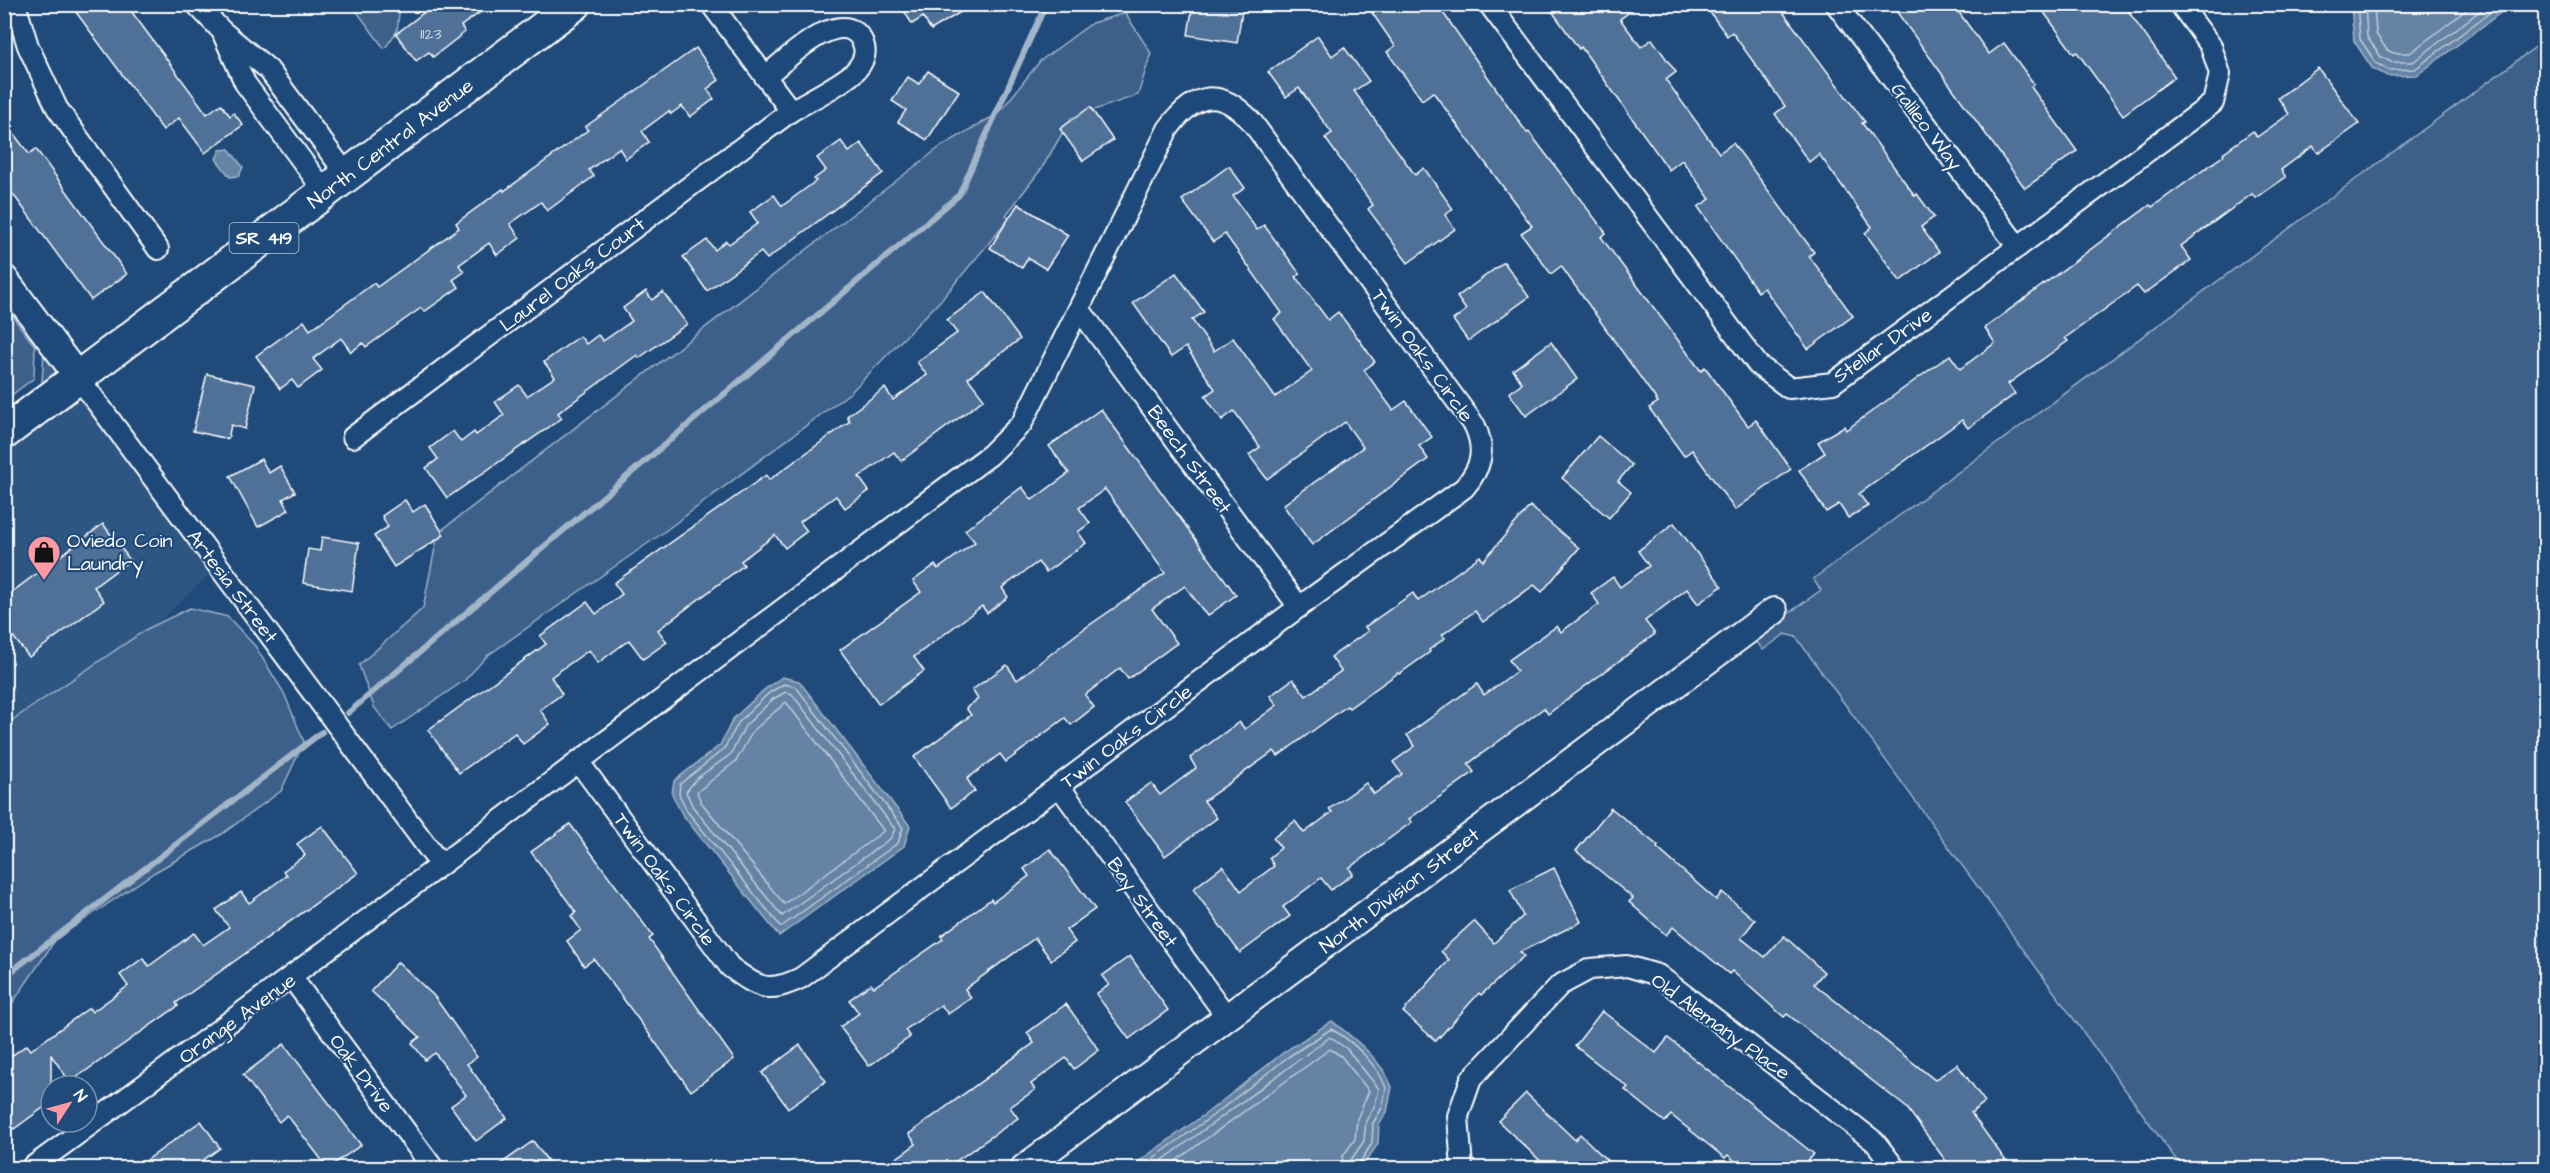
<svg xmlns="http://www.w3.org/2000/svg" width="2550" height="1173" viewBox="0 0 2550 1173" font-family="'Architects Daughter',sans-serif">
<rect width="100%" height="100%" fill="#1f4a7a"/>
<filter id="ink" filterUnits="userSpaceOnUse"><feTurbulence type="fractalNoise" baseFrequency=".0167" numOctaves="2"/><feDisplacementMap in="SourceGraphic" scale="12" xChannelSelector="R" yChannelSelector="G"/><feConvolveMatrix kernelMatrix="1 2 1 2 8 2 1 2 1" color-interpolation-filters="sRGB"/></filter>
<g filter="url(#ink)">
<path fill="#2e5683" d="M75,392L210,574L158,623L5,725V445Z"/>
<g fill="#3c618b" stroke="#9eb0c5" stroke-width="1.5">
<path d="M352,5H400L397,31L386,47L384,48Z"/>
<path d="M1125,13L1151,53L1138,95L1071,118L1042,168L1006,215L1009,219L942,299L851,392L657,537L487,656L465,680L392,730L374,707L359,665L423,608L438,533L940,147L999,113L1040,61L1092,23Z"/>
<path d="M2545,40V1168H2182L1796,637L1785,634L1763,650L1754,638L1821,590L1813,579L1824,571Z"/>
<path d="M4,305L35,346L34,378L5,400Z"/>
<path d="M44,351L63,376L5,419V411L42,383Z"/>
<path d="M190,608L228,617L255,646L284,693L304,742L281,791L222,834L155,872L56,939L5,1014V725L147,629Z"/>
</g>
<g fill="#6583a4" stroke="#a3b5c8" stroke-width="1.5">
<path d="M2351,5V4L2511,5L2417,75L2387,76L2372,68L2354,41Z"/>
<path d="M229,149L243,167L239,176L230,177L216,159L220,150Z"/>
<path d="M782,677L799,681L910,826L904,846L779,936L682,814L672,794L674,781L720,745L733,719L765,689Z"/>
<path d="M1332,1021C1355,1039 1382,1060 1392,1087L1387,1112L1379,1125L1378,1144L1361,1168H1138V1162L1208,1112L1284,1052Z"/>
</g>
<g fill="none" stroke-linecap="round" stroke-linejoin="round">
<g stroke="#c1cddb" stroke-width="1.5">
<path d="M2357,4L2360,39L2376,63L2389,70L2415,69L2501,4"/>
<path d="M2365,4L2367,37L2381,57L2391,62H2413L2489,4"/>
<path d="M2374,4L2376,34L2387,50L2393,53H2410L2474,4"/>
<path d="M784,684L796,687L903,828L898,843L781,927L687,811L679,794L680,784L724,749L739,722L769,693Z"/>
<path d="M786,692L792,694L895,829L891,838L782,916L693,807L686,792L696,779L731,754L745,726L773,699Z"/>
<path d="M786,702L884,831L784,904L701,802L697,792L736,761L753,731Z"/>
<path d="M1144,1168L1145,1164L1211,1117L1288,1057L1331,1029C1352,1040 1378,1065 1386,1088L1382,1108L1373,1123L1372,1143L1357,1168"/>
<path d="M1152,1168L1330,1037L1347,1049L1379,1089L1375,1105L1366,1121L1364,1141L1351,1160L1350,1168"/>
<path d="M1166,1168L1330,1049L1341,1056L1369,1091L1357,1119L1355,1139L1343,1156L1341,1168"/>
</g>
<g stroke="#a3b5c8" stroke-width="6">
<path d="M348,713L959,195L1046,4"/>
<path d="M4,977L322,732"/>
</g>
</g>
<g fill="#507197" stroke="#fff" stroke-width="1.5">
<path d="M70,4H126L207,114L221,104L230,116L234,113L243,125L205,153L179,118L163,130Z"/>
<path d="M435,4H492L461,26L465,32L433,57L429,52L416,61L396,34Z"/>
<path d="M900,4H974L931,30L923,17L912,24Z"/>
<path d="M1193,4H1243L1237,43L1188,35Z"/>
<path d="M1366,4H1437L1527,133L1529,132L1606,233L1601,237L1701,371L1705,367L1748,426L1756,420L1791,469L1735,510L1692,450L1684,456L1649,408L1658,402L1561,266L1551,274L1521,233L1532,226L1433,92L1422,100L1387,52L1395,46Z"/>
<path d="M1547,4H1641L1620,19L1641,47L1652,39L1676,72L1666,80L1719,153L1733,143L1814,252L1809,256L1853,316L1808,349L1764,288L1758,292L1698,207L1710,199L1682,160L1669,170L1581,47L1579,49Z"/>
<path d="M1704,4H1777L1865,122L1862,123L1915,196L1917,194L1934,217L1921,227L1939,252L1900,281L1865,233L1872,227L1819,154L1809,162L1775,114L1785,106L1732,32L1727,36Z"/>
<path d="M1891,4H1953L1989,54L2004,43L2034,84L2031,87L2077,151L2025,188Z"/>
<path d="M2038,4H2123L2175,77L2123,115L2077,52L2074,54Z"/>
<path d="M1318,36L1332,56L1344,47L1369,81L1354,91L1415,175L1424,168L1453,209L1445,215L1455,229L1408,263L1368,209L1373,205L1325,138L1332,133L1299,88L1286,97L1268,72Z"/>
<path d="M696,48L719,80L707,89L714,99L690,117L682,106L671,114L669,111L642,131L649,142L626,159L619,148L589,170L594,176L547,211L541,202L510,224L520,238L497,255L489,243L459,265L464,272L453,280L459,287L424,312L421,308L366,347L363,343L351,352L341,338L313,359L322,370L298,388L292,380L280,389L256,356L304,321L310,330L374,283L377,287L459,228L456,223L503,189L504,191L588,130L585,127Z"/>
<path d="M2318,68L2359,124L2318,153L2313,146L2281,170L2286,177L2256,198L2252,194L2181,246L2191,260L2144,294L2137,286L2065,338L2068,341L2008,384L2015,394L1968,428L1962,420L1859,494L1868,506L1848,518L1839,504L1826,512L1799,470L1825,453L1818,442L1844,426L1846,430L1950,355L1960,369L1995,343L1985,328L2150,205L2152,207L2224,155L2223,153L2253,131L2257,137L2289,114L2278,98Z"/>
<path d="M928,71L959,91L927,140L898,122L906,110L892,101L908,77L919,84Z"/>
<path d="M1090,107L1113,140L1083,161L1060,129Z"/>
<path d="M4,121L29,154L36,149L127,274L91,300L4,182Z"/>
<path d="M841,141L849,152L861,143L883,173L767,259L761,252L707,291L683,257L707,240L715,250L726,241L729,244L758,223L750,212L774,195L782,206L816,181L814,179L826,170L817,158Z"/>
<path d="M1229,166L1245,188L1233,196L1257,230L1264,225L1300,274L1296,277L1328,320L1338,312L1358,338L1375,362L1364,370L1393,410L1406,401L1432,437L1419,446L1428,459L1312,545L1283,505L1363,447L1345,422L1267,479L1249,455L1260,447L1234,411L1222,420L1205,396L1215,389L1186,347L1171,357L1133,303L1176,273L1204,312L1192,320L1214,351L1233,338L1275,397L1312,371L1274,319L1282,313L1225,234L1213,242L1182,200Z"/>
<path d="M1018,204L1068,235L1046,269L1028,258L1022,268L990,248Z"/>
<path d="M1504,262L1529,297L1468,341L1453,320L1466,310L1457,297Z"/>
<path d="M646,291L652,300L663,292L687,324L639,358L637,355L558,413L562,418L447,498L426,468L438,459L430,448L453,431L461,442L474,432L476,435L504,415L495,402L519,385L527,396L555,377L544,362L580,336L586,344L598,335L603,341L632,321L623,308Z"/>
<path d="M985,292L1020,339L968,378L984,399L901,461L894,452L859,477L869,491L845,508L836,496L800,522L807,531L785,548L775,535L741,561L744,565L658,630L667,642L643,659L629,640L598,663L589,650L551,677L562,694L540,710L550,724L523,744L515,733L459,773L428,730L546,644L540,636L587,602L596,614L622,594L614,583L766,475L769,480L850,421L847,416L885,388L893,400L927,375L917,362L957,333L947,320Z"/>
<path d="M1551,342L1577,379L1526,416L1509,393L1522,383L1513,370Z"/>
<path d="M207,374L255,385L245,429L231,425L228,439L193,431Z"/>
<path d="M1101,409L1236,595L1207,616L1185,586L1152,609L1177,643L1128,679L1120,668L1085,695L1094,707L1071,725L1065,718L1006,762L1000,754L967,779L975,791L951,808L914,757L971,715L966,708L978,699L972,690L1007,665L1017,680L1078,633L1165,573L1105,489L1079,508L1090,523L1078,532L1086,543L1046,572L1038,562L1002,588L1008,597L987,613L982,606L914,657L924,671L879,704L840,650L921,592L913,581L935,565L938,569L975,542L965,530L1022,487L1032,500L1069,473L1049,446Z"/>
<path d="M1598,436L1632,465L1618,481L1631,492L1609,518L1562,478Z"/>
<path d="M261,459L269,473L280,466L295,492L283,499L289,510L258,527L230,476Z"/>
<path d="M405,500L413,512L425,504L444,535L394,567L374,536L388,527L382,516Z"/>
<path d="M1530,506L1579,548L1542,592L1534,585L1483,622L1475,611L1442,635L1445,638L1429,650L1430,652L1399,674L1398,673L1349,708L1347,706L1278,756L1274,751L1204,801L1217,818L1165,856L1125,802L1151,783L1160,795L1196,768L1190,758L1239,722L1245,729L1277,705L1270,696L1293,679L1306,696L1341,671L1331,657L1368,631L1365,627L1413,593L1418,601L1480,556L1483,561Z"/>
<path d="M1674,523L1722,586L1698,604L1687,589L1645,621L1655,634L1548,714L1544,708L1468,764L1474,772L1409,819L1412,822L1349,868L1353,874L1331,890L1321,878L1283,907L1290,916L1240,953L1193,889L1223,866L1241,891L1274,866L1269,858L1281,848L1273,838L1295,821L1304,833L1332,812L1329,809L1366,783L1374,794L1402,774L1393,762L1415,746L1407,735L1477,684L1484,695L1517,671L1509,660L1557,626L1561,632L1599,604L1591,593L1613,577L1620,587L1649,566L1638,551Z"/>
<path d="M103,524L130,560L94,587L104,601L29,657L4,625V598Z"/>
<path d="M322,537L359,543L352,591L303,583L308,549L320,551Z"/>
<path d="M1611,808L1658,846L1657,848L1716,900L1722,892L1755,920L1741,938L1765,957L1784,936L1824,972L1814,984L1935,1080L1957,1064L1985,1102L1971,1113L2011,1168H1951L1907,1108L1787,1014L1784,1017L1732,971L1729,974L1673,927L1666,935L1629,902L1633,898L1576,851Z"/>
<path d="M570,824L653,936L649,939L734,1059L691,1091L594,959L584,966L567,941L581,930L571,916L576,912L531,852Z"/>
<path d="M322,826L358,873L176,1003L178,1006L70,1082L51,1055V1102L14,1129L4,1116V1061L27,1045L31,1050L89,1008L92,1012L128,986L120,975L143,958L149,966L194,933L203,945L229,927L216,910L241,892L249,903L287,875L283,871L305,855L297,844Z"/>
<path d="M1050,849L1095,909L1066,930L1075,942L1051,960L1035,938L965,989L971,998L948,1014L941,1005L905,1030L910,1037L869,1066L840,1027L859,1013L849,1000L871,984L874,987L943,939L941,936L991,899L993,902L1029,876L1024,869Z"/>
<path d="M1554,868L1581,922L1520,952L1524,956L1481,995L1479,993L1436,1041L1403,1012L1449,960L1441,951L1474,921L1494,943L1523,916L1510,890Z"/>
<path d="M1130,956L1168,1010L1129,1039L1096,994L1109,985L1102,976Z"/>
<path d="M398,962L434,996L477,1057L467,1064L507,1118L476,1141L451,1106L466,1095L435,1053L425,1060L412,1043L420,1037L371,991Z"/>
<path d="M1066,1004L1099,1050L1074,1069L1066,1058L1031,1084L1035,1090L1010,1107L1018,1118L946,1168H883L916,1144L909,1134L1034,1043L1027,1033Z"/>
<path d="M1602,1011L1656,1053L1668,1038L1814,1154L1802,1168H1743L1728,1155L1725,1158L1671,1115L1665,1122L1625,1090L1628,1087L1575,1046Z"/>
<path d="M284,1044L361,1145L328,1168L287,1115L279,1122L243,1075Z"/>
<path d="M800,1045L826,1081L788,1108L762,1073Z"/>
<path d="M1526,1093L1575,1140L1580,1134L1615,1168H1548L1498,1121Z"/>
<path d="M201,1121L220,1148L202,1161L207,1168H136Z"/>
<path d="M533,1141L553,1168H495Z"/>
</g>
<g fill="none" stroke-linecap="round" stroke-linejoin="round">
<defs>
<g id="minor">
<path d="M15,4L28,46L57,108L158,249"/>
<path d="M196,4L222,31L268,69L347,175"/>
<path d="M711,4L791,111"/>
<path d="M1489,4L1758,365L1789,388L1833,383L2213,103L2220,74L2211,46L2180,4"/>
<path d="M1836,4L2018,247"/>
<path d="M224,36L245,83L325,192"/>
<path d="M1080,310L1299,607"/>
<path d="M78,377L440,864"/>
<path d="M353,437L791,111C806,102 848,81 857,69C863,62 867,53 863,43C844,0 785,61 765,77"/>
<path d="M1059,786L1227,1017"/>
<path d="M292,978L433,1168"/>
<path d="M31,1168C353,933 670,692 990,455L1022,423L1168,129C1195,92 1220,87 1252,122L1475,426C1486,452 1481,468 1464,488L1299,607L801,978C767,994 759,988 730,967L578,761"/>
<path d="M1462,1168L1458,1116L1471,1079L1560,985L1590,969L1627,966L1658,975L1875,1142L1895,1168"/>
</g>
<g id="tertiary">
<path d="M4,278L78,377"/>
<path d="M1024,1168L1774,611"/>
</g>
<path id="primary" d="M4,433L575,4"/>
</defs>
<use href="#minor" stroke="#fff" stroke-width="24"/>
<use href="#tertiary" stroke="#fff" stroke-width="30"/>
<use href="#primary" stroke="#fff" stroke-width="36"/>
<use href="#minor" stroke="#1f4a7a" stroke-width="20"/>
<use href="#tertiary" stroke="#1f4a7a" stroke-width="26"/>
<use href="#primary" stroke="#1f4a7a" stroke-width="32"/>
</g>
</g>
<defs>
<symbol id="shop-pin" viewBox="-11 -11 22 30"><path d="M0 17L-7.5 6A9.5 9.5 0 1 1 7.5 6Z" fill="#ff9aa2" stroke="#1f4a7a"/><path d="M-5-2.5h2.3a2.7 3.5 0 0 1 5.4 0H5L5.5 6h-11ZM-1.5-2.5h3a1.5 2.3 0 0 0-3 0Z" fill="#111"/></symbol>
</defs>
<g fill-rule="evenodd">
<use href="#shop-pin" x="25" y="533" width="38" height="52"/>
</g>
<g text-anchor="middle" stroke-width="4.5" stroke-linejoin="round" paint-order="stroke">
<g font-size="16" fill="#d3dce5">
<text x="431" y="39">1123</text>
</g>
<rect fill="#1f4a7a" stroke="#bcc9d7" stroke-width="1.5" x="229.5" y="223" width="69" height="30" rx="4.5"/>
<g font-size="18" font-weight="bold" fill="#fff">
<text x="264" y="244">SR 419</text>
</g>
<g font-size="20" fill="#fff" stroke="#1f4a7a">
<text transform="translate(1927 126) rotate(53)" y="7">Galileo Way</text>
<text transform="translate(390 143) rotate(-37)" y="7">North Central Avenue</text>
<text transform="translate(572 274) rotate(-37)" y="7">Laurel Oaks Court</text>
<text transform="translate(1882 345) rotate(-35)" y="7">Stellar Drive</text>
<text transform="translate(1423 355) rotate(54)" y="7">Twin Oaks Circle</text>
<text transform="translate(1190 459) rotate(54)" y="7">Beech Street</text>
<text transform="translate(233 586) rotate(53)" y="7">Artesia Street</text>
<text transform="translate(1126 736) rotate(-37)" y="7">Twin Oaks Circle</text>
<text transform="translate(665 879) rotate(54)" y="7">Twin Oaks Circle</text>
<text transform="translate(1399 890) rotate(-37)" y="7">North Division Street</text>
<text transform="translate(1143 902) rotate(54)" y="7">Bay Street</text>
<text transform="translate(237 1018) rotate(-36)" y="7">Orange Avenue</text>
<text transform="translate(1721 1026) rotate(36)" y="7">Old Alemany Place</text>
<text transform="translate(362 1073) rotate(53)" y="7">Oak Drive</text>
</g>
<g font-size="20" fill="#fff" stroke="#1f4a7a" text-anchor="start">
<text x="67" y="547">Oviedo Coin<tspan x="67" dy="23">Laundry</tspan></text>
</g>
</g>
<rect width="2550" height="1173" fill="none" stroke="#1f4a7a" stroke-width="24"/>
<rect x="12" y="12" width="2526" height="1149" fill="none" stroke="#fff" stroke-width="2" filter="url(#ink)"/>
<g transform="translate(69 1104) rotate(54)"><circle r="28" fill="#1f4a7a" stroke="#7992af" stroke-width="1.5"/>
<path d="M0-4.5L10 22L0 15L-10 22Z" fill="#ff9aa2"/>
<text y="-9" font-size="16" font-weight="bold" text-anchor="middle" fill="#ffffff">N</text>
</g>
</svg>
